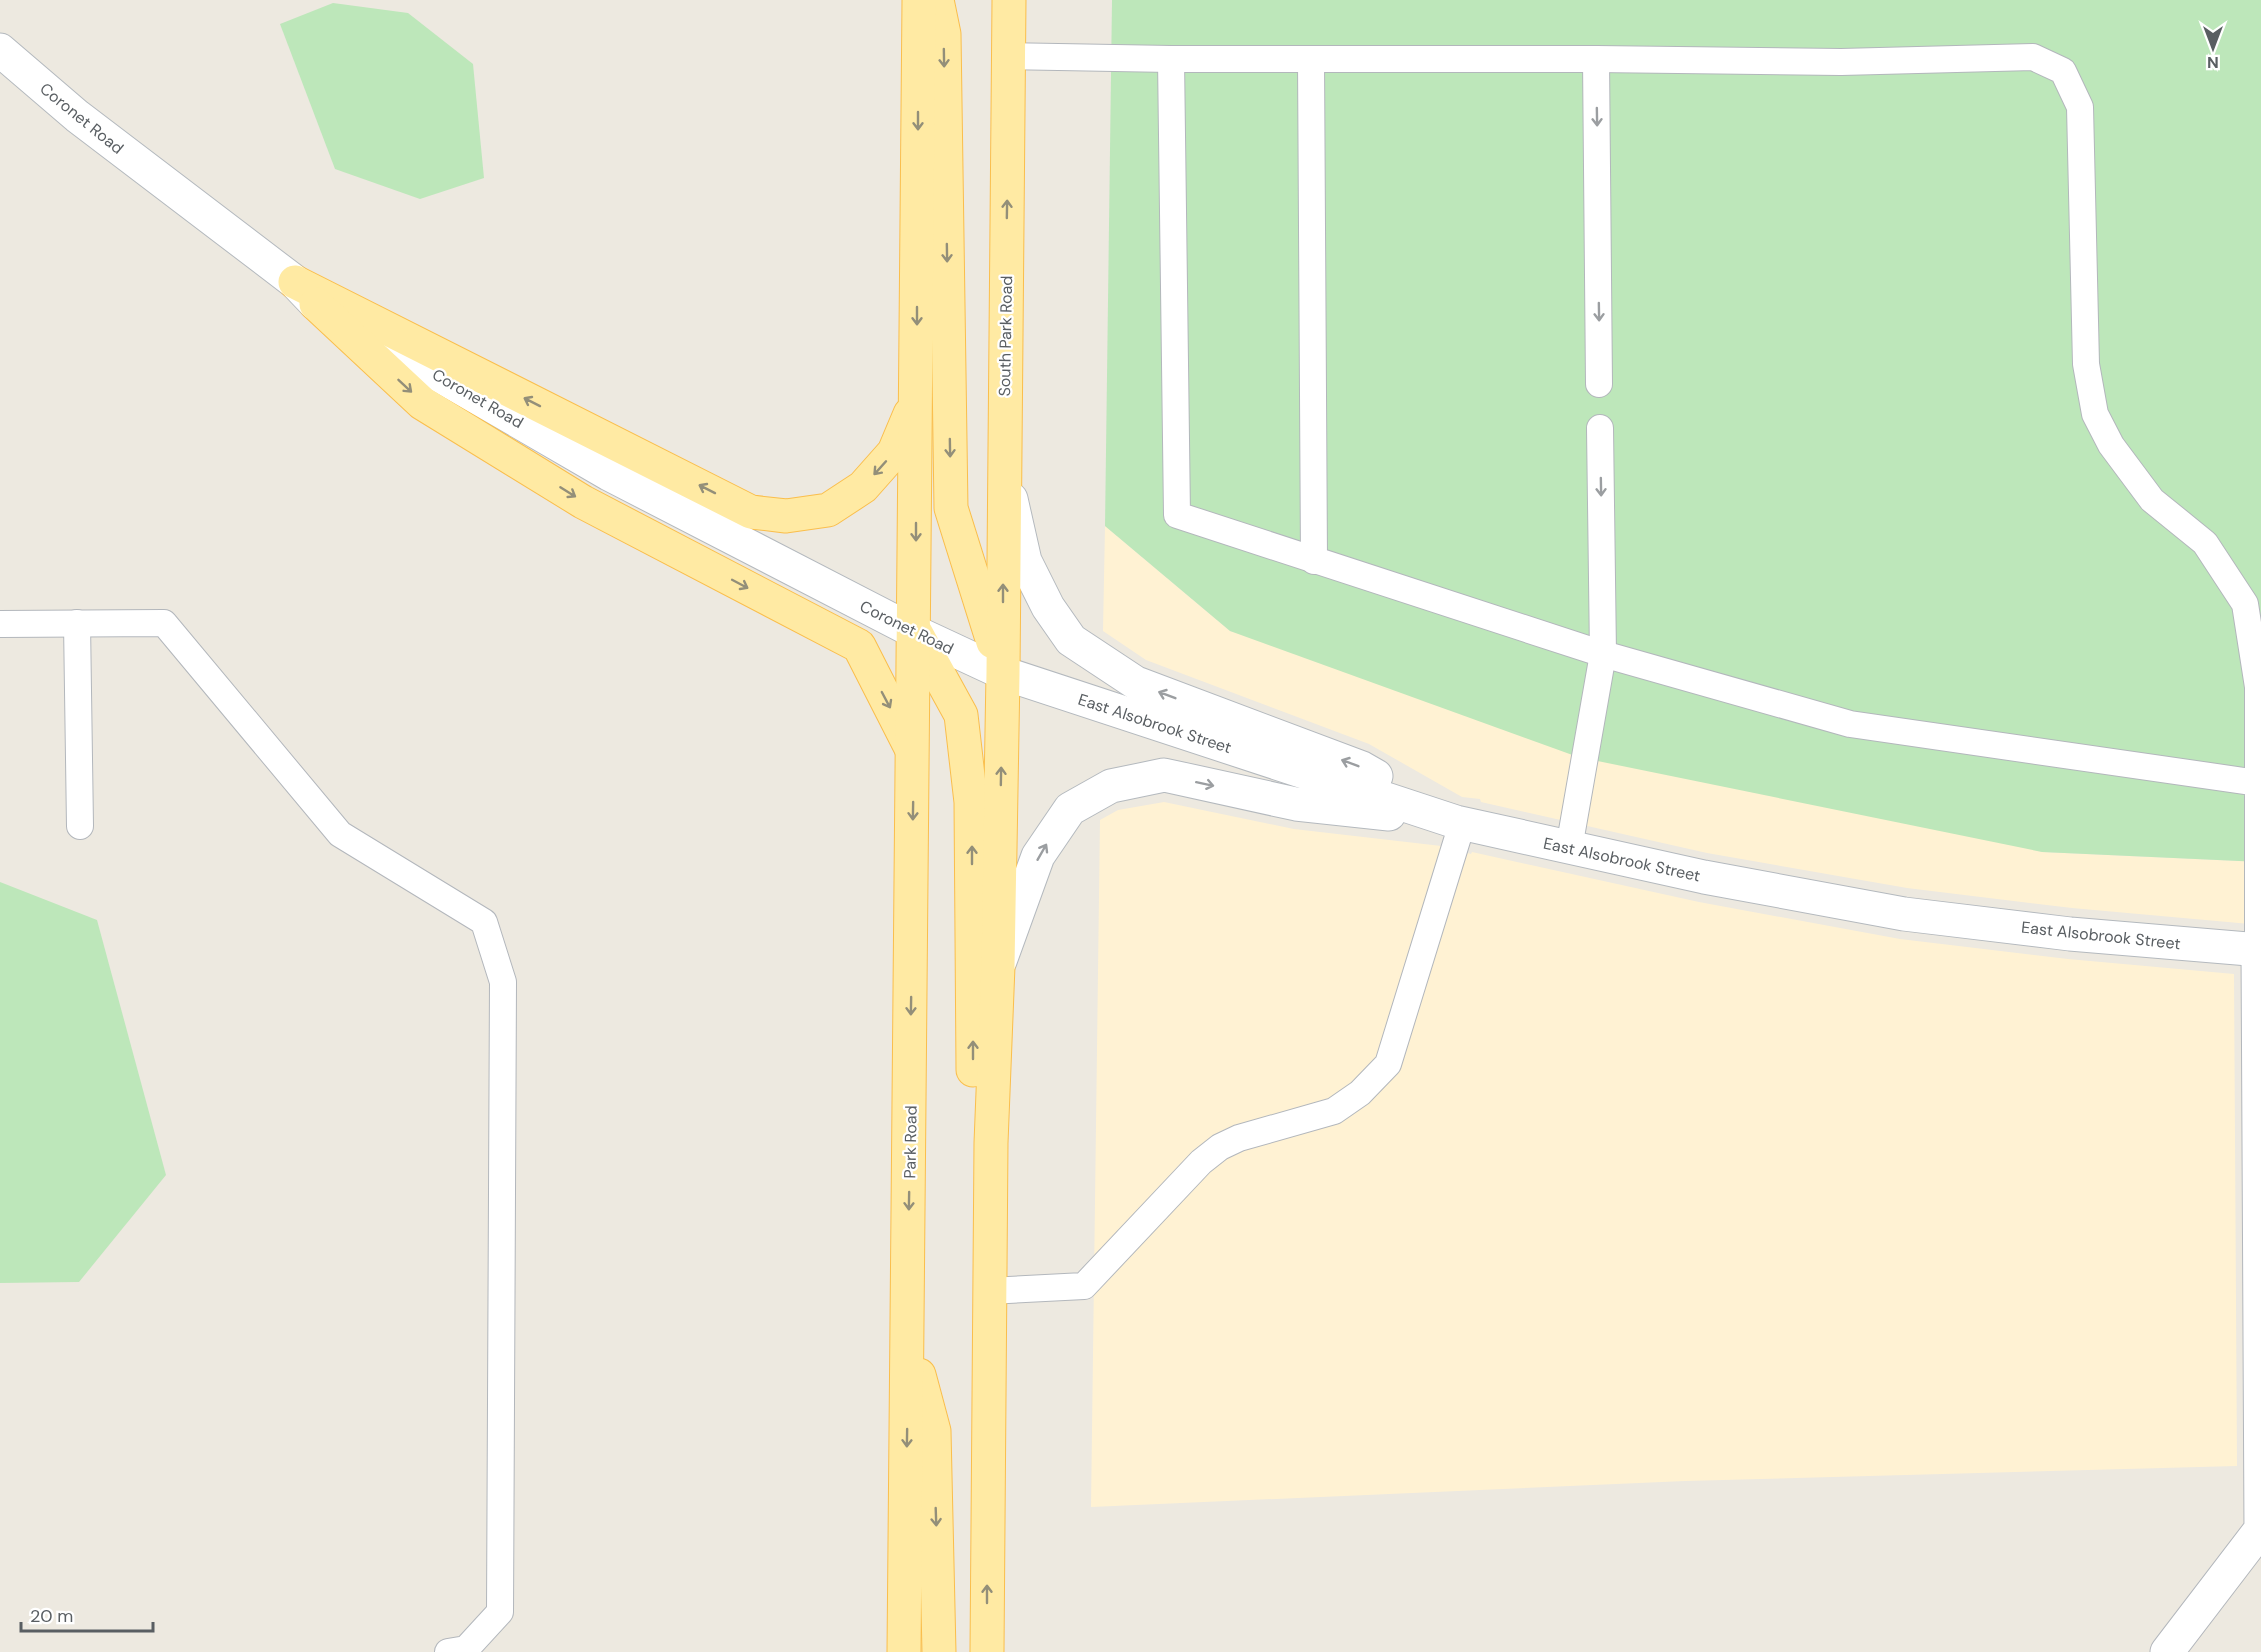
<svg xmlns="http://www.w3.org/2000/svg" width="2261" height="1652" viewBox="0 0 2261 1652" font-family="'DM Sans',sans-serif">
<rect width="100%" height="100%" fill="#ede9e0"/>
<g fill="#fff2d3">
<path d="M1105,526L1230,631L2042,852L2261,862V925L2072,908L1907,888L1707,853L1481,802L1480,799L1462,797L1369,744L1146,660L1103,631Z"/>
<path d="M1164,802L1294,829L1450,847L1465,856L1468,853L1471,854L1472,852L1699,902L1900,939L2068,959L2234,974L2237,1466L1685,1481L1091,1507L1100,820L1118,810Z"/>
</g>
<g fill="#bde7ba">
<path d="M1112,0H2261V862L2042,852L1578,757L1230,631L1105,526Z"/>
<path d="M333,3L408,13L473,64L484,178L420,199L335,169L280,24Z"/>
<path d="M0,882L97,920L166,1175L79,1282L0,1283Z"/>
</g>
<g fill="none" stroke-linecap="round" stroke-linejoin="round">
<defs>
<g id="lane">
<path d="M1008,56L1171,59"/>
<path d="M1596,59L1599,384"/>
<path d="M1311,60L1314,561"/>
<path d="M77,623L80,826"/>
<path d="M0,624L164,623L340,834L484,922L503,982L500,1612L466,1649L448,1652"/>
<path d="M2258,783L1850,724L1603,654L1177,515L1171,59H1596L1841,62L2033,57L2063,71L2080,107L2086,364L2095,414L2111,445L2152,500L2205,543L2245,604L2258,687V950"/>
<path d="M1569,848L1603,654L1600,428"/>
<path d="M989,1291L1084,1286L1201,1162L1220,1147L1239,1138L1334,1111L1360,1093L1388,1064L1462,824"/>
</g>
<path id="street" d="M2167,1652L2261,1529L2258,950"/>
<g id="secondary">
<path d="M0,50L77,116L295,282L315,303"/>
<path d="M373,337L609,474L915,632L1003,673L1456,822L1704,877L1904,914L2070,934L2261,950"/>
<path d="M1011,499L1025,561L1048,607L1071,640L1136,683L1362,768L1376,776"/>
<path d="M1000,961L1038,856L1070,809L1111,786L1164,775L1296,804L1389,814"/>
</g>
<g id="primary">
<path d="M937,0L944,34L951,508L993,642"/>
<path d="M295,282L751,512L786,516L828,510L863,487L894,452L910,414"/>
<path d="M316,304L422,403L583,502L859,646L911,748"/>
<path d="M916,633L961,715L971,802L973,1070"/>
<path d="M919,1375L934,1431L939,1652"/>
<path d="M904,1652L919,0"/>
<path d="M987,1652L991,1143L998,966L1003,673L1009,0"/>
</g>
</defs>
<use href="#lane" stroke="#b3b7bc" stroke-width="28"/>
<use href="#street" stroke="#b3b7bc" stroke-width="35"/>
<use href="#secondary" stroke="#b4b9be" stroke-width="35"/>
<use href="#primary" stroke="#fabe4c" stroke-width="35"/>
<use href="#lane" stroke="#fff" stroke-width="26"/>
<use href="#street" stroke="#fff" stroke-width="33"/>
<use href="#secondary" stroke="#fff" stroke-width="33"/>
<use href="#primary" stroke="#ffeaa3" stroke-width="33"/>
</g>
<defs><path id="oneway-shaft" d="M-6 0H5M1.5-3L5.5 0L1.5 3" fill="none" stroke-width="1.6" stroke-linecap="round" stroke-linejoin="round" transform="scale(1.5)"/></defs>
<g stroke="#938f79">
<use href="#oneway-shaft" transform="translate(944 58) rotate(89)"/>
<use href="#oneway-shaft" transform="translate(918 121) rotate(90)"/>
<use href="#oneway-shaft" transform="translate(1007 209) rotate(-89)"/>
<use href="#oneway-shaft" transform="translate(947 253) rotate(89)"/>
<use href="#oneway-shaft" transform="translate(917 316) rotate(90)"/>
<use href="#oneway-shaft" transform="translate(405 386) rotate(43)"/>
<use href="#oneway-shaft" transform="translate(532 402) rotate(-153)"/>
<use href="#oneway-shaft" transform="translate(950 448) rotate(89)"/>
<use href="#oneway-shaft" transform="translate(880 468) rotate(132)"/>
<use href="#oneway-shaft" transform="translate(707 489) rotate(-153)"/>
<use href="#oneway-shaft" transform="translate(568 492) rotate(32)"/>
<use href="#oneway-shaft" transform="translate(916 532) rotate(90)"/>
<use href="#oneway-shaft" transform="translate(740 584) rotate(28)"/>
<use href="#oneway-shaft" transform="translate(1003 593) rotate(-90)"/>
<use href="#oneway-shaft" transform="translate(886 700) rotate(62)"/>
<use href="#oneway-shaft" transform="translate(1001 776) rotate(-89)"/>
<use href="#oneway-shaft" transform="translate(913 811) rotate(91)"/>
<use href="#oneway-shaft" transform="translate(972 855) rotate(-90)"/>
<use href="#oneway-shaft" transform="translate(911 1006) rotate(91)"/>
<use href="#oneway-shaft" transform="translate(973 1050) rotate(-90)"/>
<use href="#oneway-shaft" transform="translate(909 1201) rotate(91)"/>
<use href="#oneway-shaft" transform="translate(907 1438) rotate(91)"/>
<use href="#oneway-shaft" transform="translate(936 1517) rotate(88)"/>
<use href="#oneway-shaft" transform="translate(987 1594) rotate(-90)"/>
</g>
<g stroke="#9b9ea1">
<use href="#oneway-shaft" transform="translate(1597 117) rotate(89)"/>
<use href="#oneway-shaft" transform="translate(1599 312) rotate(89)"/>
<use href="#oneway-shaft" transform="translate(1601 487) rotate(89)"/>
<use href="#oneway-shaft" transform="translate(1167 695) rotate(-159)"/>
<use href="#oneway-shaft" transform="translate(1350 763) rotate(-159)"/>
<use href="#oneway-shaft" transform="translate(1205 784) rotate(12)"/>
<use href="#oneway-shaft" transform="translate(1042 852) rotate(-60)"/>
</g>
<g text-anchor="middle" stroke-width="4.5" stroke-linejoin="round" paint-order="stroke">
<g font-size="16" fill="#595e62" stroke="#fff">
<text transform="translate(82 118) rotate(39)" y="6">Coronet Road</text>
<text transform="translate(1005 336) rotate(-89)" y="6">South Park Road</text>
<text transform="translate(478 398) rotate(30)" y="6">Coronet Road</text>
<text transform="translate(907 627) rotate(26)" y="6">Coronet Road</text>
<text transform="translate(1155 723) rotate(18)" y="6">East Alsobrook Street</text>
<text transform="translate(1622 859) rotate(12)" y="6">East Alsobrook Street</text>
<text transform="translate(2101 935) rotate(6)" y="6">East Alsobrook Street</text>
<text transform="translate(910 1142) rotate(-89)" y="6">Park Road</text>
</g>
</g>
<g transform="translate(2213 48) rotate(180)" stroke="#ffffff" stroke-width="4.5" paint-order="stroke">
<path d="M0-4.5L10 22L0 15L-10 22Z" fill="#595e62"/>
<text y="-9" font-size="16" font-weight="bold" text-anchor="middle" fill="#595e62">N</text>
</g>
<path d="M21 1622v9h132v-9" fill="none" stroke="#595e62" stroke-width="3"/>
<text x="30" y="1622" font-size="18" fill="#595e62" stroke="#ffffff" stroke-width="4.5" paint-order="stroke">20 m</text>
</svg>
